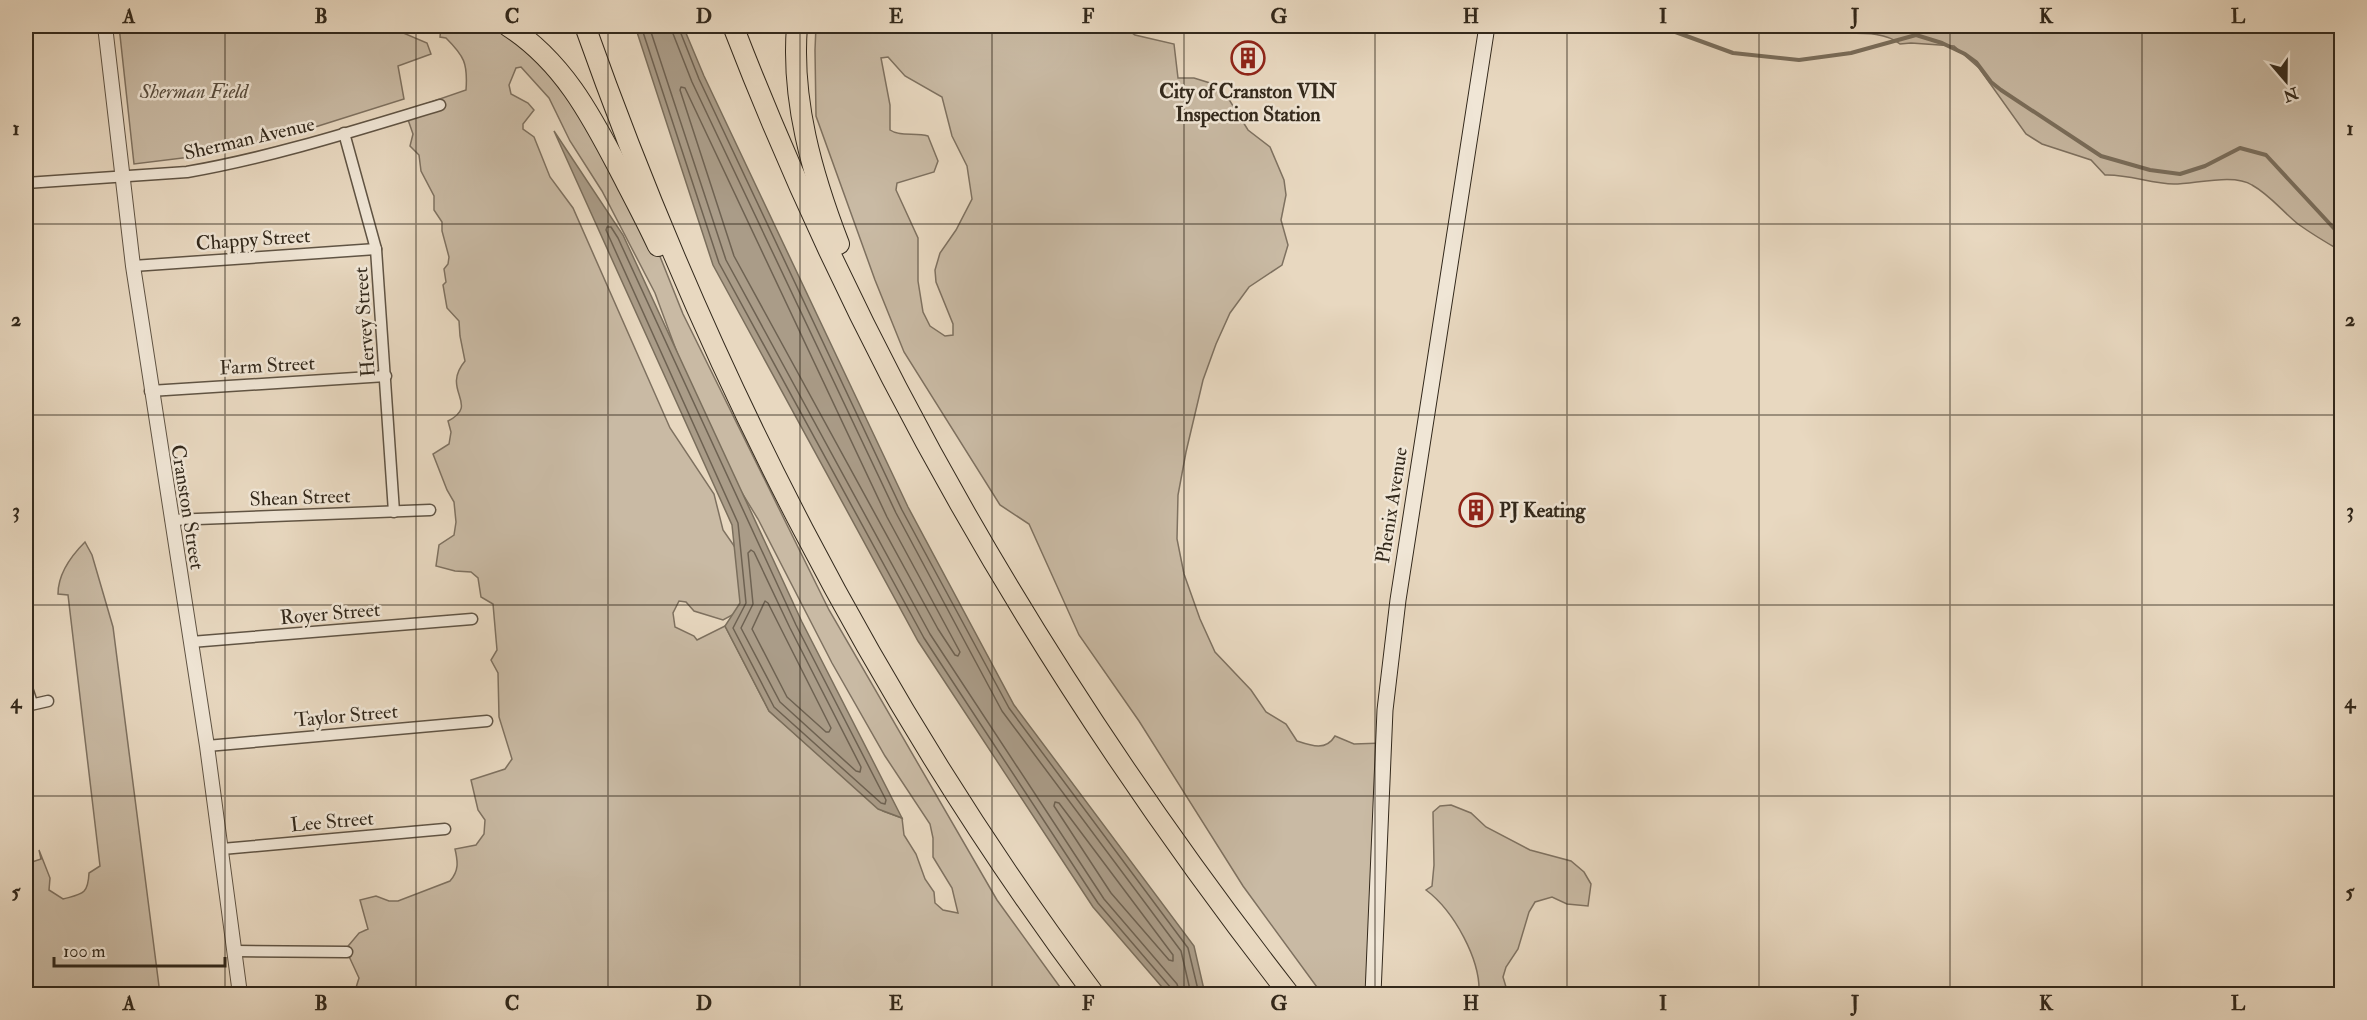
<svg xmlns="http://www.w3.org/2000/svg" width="2367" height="1020" viewBox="0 0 2367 1020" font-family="'IM FELL Double Pica',serif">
<rect width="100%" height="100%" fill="#e8d8c0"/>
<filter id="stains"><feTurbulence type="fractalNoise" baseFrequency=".00333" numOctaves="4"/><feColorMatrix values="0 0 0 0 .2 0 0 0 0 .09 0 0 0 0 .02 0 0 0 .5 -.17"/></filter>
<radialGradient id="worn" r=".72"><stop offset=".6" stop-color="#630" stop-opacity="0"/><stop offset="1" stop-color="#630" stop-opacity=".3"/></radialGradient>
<g fill="#c9baa4" stroke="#7e7160" stroke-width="1.5" fill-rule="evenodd">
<path d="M119,26H387L427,43L431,54L398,66L404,99L312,128L207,155L134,164Z"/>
<path d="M441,26H509L554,65L653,239L683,314L829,610L997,900L1065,994H489L484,989L472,988L455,994H354L359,978L347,952L344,951L359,933L368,929L360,900L376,896L389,901H398L450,881C459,871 458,862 455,849L476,845L484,834L485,820L478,810L471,780L505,769L512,759L499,717L498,673L491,660L497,650L493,604L481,597L478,578L471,572L455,571L436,566L439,545L454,535L456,522L454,502L447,490L433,454L449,444L451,432L448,421C481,404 440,391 465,361L460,336L459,321L447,308L443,285L446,282L444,269L448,264L449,257L442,231V222L434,210V196L421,171L419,155L410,146L413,134L405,111L466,90C468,63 464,56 446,38L440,37ZM521,67L549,98L570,141L602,191L655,293L709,439L758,519L832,663L885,756L930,824L933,838V857L952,888L958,913L943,910L935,903L934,892L925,879L916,854L904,835L902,818L883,811L769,711L725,626L697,640L694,636L675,627L673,613L679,601L686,602L694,611L723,620L736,613L756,582L748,566L723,530L714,494L670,428L573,208L550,177L534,137L523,129V124L534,110L528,103L511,94L509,85L516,68Z"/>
<path d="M816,26H1122L1135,35L1174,44L1178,78H1194L1210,83L1220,94L1230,101L1248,130L1270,147L1284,180L1286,195L1281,220L1288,245L1282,265L1249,287L1230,313L1216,344L1203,380L1186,452L1178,495L1177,539L1184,574L1200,619L1215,652L1251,690L1266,712L1286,724L1297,741C1312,746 1326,751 1335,736L1354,744L1383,743L1373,994H1322L1243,886L1139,721L1079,635L1029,524L1000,505L904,352L875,280L816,116L815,50ZM888,57L905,76L942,97L952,136L967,166L972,199L956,230L940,253L935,270L936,282L953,324V335L945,336L930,326L923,312L918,281V238L896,190L897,183L934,172L938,161L928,136C916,132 900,137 890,130V105L881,58Z"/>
<path d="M1799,26H2341V251C2327,243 2312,234 2298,224C2282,211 2270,195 2252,185C2234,173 2195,184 2174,184C2151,184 2129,174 2105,175L2091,160L2042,144L2026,134L1979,68L1954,46L1911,43L1900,44C1875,24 1830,41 1799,26Z"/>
<path d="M26,268L31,321L26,322Z"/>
<path d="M85,542L92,555L113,627L160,994H26V864L41,859L39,850L50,878L49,890L63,899C82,894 88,895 89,873L100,866L68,595L58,594C58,574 71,556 85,542Z"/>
<path d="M1451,805L1471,813L1486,827L1530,850L1571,861L1584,872L1591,884L1588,906L1567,904L1552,897L1535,902L1529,912L1518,949L1506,967L1503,977L1506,987L1516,994H1566H1479C1481,960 1454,911 1426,890L1432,886L1434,865L1433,812L1440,806Z"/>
</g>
<g fill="#aa9c88" stroke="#7a6e5c" stroke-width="1.5">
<path d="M635,26H683L704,76L908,507L1014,705L1194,946L1205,994H1168L1093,907L918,641L713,265Z"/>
<path d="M554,131L623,235L802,622L902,818L878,809L769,711L725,626L740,603L732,525Z"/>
</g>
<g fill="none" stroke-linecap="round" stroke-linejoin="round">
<g stroke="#6e6252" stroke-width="1.5">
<path d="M641,26L719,263L924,638L1098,903L1171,988L1172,994"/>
<path d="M649,26L726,260L930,634L1104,899L1177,984L1180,994"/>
<path d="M670,26L692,82L896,513L1002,711L1181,951L1191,994"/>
<path d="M678,26L699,79L902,510L1009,708L1188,948L1199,994"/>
<path d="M681,87L685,88L887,517L960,652L958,656L955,655L938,629L734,256L680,90Z"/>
<path d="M607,227H611L618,238L796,625L886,800L885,804L881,803L774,707L733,628L746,603L738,523L606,230Z"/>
<path d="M751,550L754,552L790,628L861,767L860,772L856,771L780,702L741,628L753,604L748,553Z"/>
<path d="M765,601L768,603L831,728L829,732H826L787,697L752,629Z"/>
<path d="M1055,802L1059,803L1173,955V961L1169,960L1111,893L1054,806Z"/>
</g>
<path stroke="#7a6e5c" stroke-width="4" d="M1659,26L1733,53L1799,60L1851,53L1916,35L1942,43L1965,54L1976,62L1991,82L2001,90L2101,156L2150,170L2180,174L2205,166L2240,148L2266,155L2342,237"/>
<defs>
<g id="minor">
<path d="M344,133L376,249L394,512"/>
<path d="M26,183L187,172C273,157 357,130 440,105"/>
<path d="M133,266L376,249"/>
<path d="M150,391L386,376"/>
<path d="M171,520L430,510"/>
<path d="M191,642L472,619"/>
<path d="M26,685L32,703"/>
<path d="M26,706L48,701"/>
<path d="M207,746L487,721"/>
<path d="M222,849L445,829"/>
<path d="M235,951L347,952"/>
</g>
<path id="tertiary" d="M105,26L133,266L207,746L240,994"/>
<path id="secondary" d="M1373,994L1385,710L1398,600L1487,26"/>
<g id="motorway">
<path d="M508,26C562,61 590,113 619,169C632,194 646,220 658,246"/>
<path d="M585,26C707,370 875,702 1094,994"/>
<path d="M733,26C868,376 1059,699 1289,994"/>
<path d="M797,26C791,100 812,174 839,244"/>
</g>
</defs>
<use href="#minor" stroke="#605444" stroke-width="13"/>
<use href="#tertiary" stroke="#605444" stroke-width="16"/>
<use href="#secondary" stroke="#32281b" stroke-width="17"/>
<use href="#motorway" stroke="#32281b" stroke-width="22"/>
<use href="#minor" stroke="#f0e6d6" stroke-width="10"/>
<use href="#tertiary" stroke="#f0e6d6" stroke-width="14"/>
<use href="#secondary" stroke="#f0e6d6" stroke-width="15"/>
<use href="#motorway" stroke="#e8d8c0" stroke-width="20"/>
</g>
<path fill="none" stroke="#32281b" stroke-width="1.5" stroke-opacity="0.55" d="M225,26V994M416,26V994M608,26V994M800,26V994M992,26V994M1184,26V994M1375,26V994M1567,26V994M1759,26V994M1950,26V994M2142,26V994M26,224H2342M26,415H2342M26,605H2342M26,796H2342"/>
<defs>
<symbol id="building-ring" viewBox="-11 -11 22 22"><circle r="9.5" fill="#f0e6d6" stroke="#8f2418" stroke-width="1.5"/><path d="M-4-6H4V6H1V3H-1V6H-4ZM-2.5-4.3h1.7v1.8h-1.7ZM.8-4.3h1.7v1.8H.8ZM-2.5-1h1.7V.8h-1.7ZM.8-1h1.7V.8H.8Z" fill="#8f2418"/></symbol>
</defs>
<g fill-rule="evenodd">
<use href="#building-ring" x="1229" y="39" width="38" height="38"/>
<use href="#building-ring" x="1457" y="491" width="38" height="38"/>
</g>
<g text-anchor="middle" stroke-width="5" stroke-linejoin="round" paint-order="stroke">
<g font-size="20" font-style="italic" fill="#584c3d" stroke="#f0e6d6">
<text x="194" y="98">Sherman Field</text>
</g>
<g font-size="20" font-weight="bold" fill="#32281b" stroke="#f0e6d6">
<text x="1248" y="98">City of Cranston VIN<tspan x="1248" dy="23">Inspection Station</tspan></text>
<text x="1499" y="517" text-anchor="start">PJ Keating</text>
</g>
<g font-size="20" fill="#32281b" stroke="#f0e6d6">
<text transform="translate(249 138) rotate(-13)" y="7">Sherman Avenue</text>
<text transform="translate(253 239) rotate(-4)" y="7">Chappy Street</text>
<text transform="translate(364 322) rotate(-94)" y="7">Hervey Street</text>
<text transform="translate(267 365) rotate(-3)" y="7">Farm Street</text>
<text transform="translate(300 497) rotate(-2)" y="7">Shean Street</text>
<text transform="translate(1391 505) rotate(-81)" y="7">Phenix Avenue</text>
<text transform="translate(188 507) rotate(81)" y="7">Cranston Street</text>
<text transform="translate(330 613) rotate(-5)" y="7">Royer Street</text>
<text transform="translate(346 715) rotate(-5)" y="7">Taylor Street</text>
<text transform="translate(332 821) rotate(-5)" y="7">Lee Street</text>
</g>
</g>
<rect width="2367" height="1020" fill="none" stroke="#e8d8c0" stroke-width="66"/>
<g transform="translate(2286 81) rotate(160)" stroke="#f0e6d6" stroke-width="4.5" paint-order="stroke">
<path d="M0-4.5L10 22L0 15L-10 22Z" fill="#32281b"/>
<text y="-9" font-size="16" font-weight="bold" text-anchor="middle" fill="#32281b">N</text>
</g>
<path d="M54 957v9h171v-9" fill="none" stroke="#32281b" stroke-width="3"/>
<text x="63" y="957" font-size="18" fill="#32281b" stroke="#f0e6d6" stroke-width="4.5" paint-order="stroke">100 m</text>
<rect x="33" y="33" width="2301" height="954" fill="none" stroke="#32281b" stroke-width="2"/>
<g font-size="20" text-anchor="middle" font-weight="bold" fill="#32281b">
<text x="129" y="23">A</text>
<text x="321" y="23">B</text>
<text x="512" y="23">C</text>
<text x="704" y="23">D</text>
<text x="896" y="23">E</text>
<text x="1088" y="23">F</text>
<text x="1279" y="23">G</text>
<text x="1471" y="23">H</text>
<text x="1663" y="23">I</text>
<text x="1855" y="23">J</text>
<text x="2046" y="23">K</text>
<text x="2238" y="23">L</text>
<text x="16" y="135">1</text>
<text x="2350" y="135">1</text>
<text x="16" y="326">2</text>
<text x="2350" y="326">2</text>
<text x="16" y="517">3</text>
<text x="2350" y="517">3</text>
<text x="16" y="708">4</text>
<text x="2350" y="708">4</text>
<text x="16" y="898">5</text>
<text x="2350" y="898">5</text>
<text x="129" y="1010">A</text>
<text x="321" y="1010">B</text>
<text x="512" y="1010">C</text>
<text x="704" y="1010">D</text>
<text x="896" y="1010">E</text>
<text x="1088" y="1010">F</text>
<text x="1279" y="1010">G</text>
<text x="1471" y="1010">H</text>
<text x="1663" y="1010">I</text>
<text x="1855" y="1010">J</text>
<text x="2046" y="1010">K</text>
<text x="2238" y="1010">L</text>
</g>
<rect width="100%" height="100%" filter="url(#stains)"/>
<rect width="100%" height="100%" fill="url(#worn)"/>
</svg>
